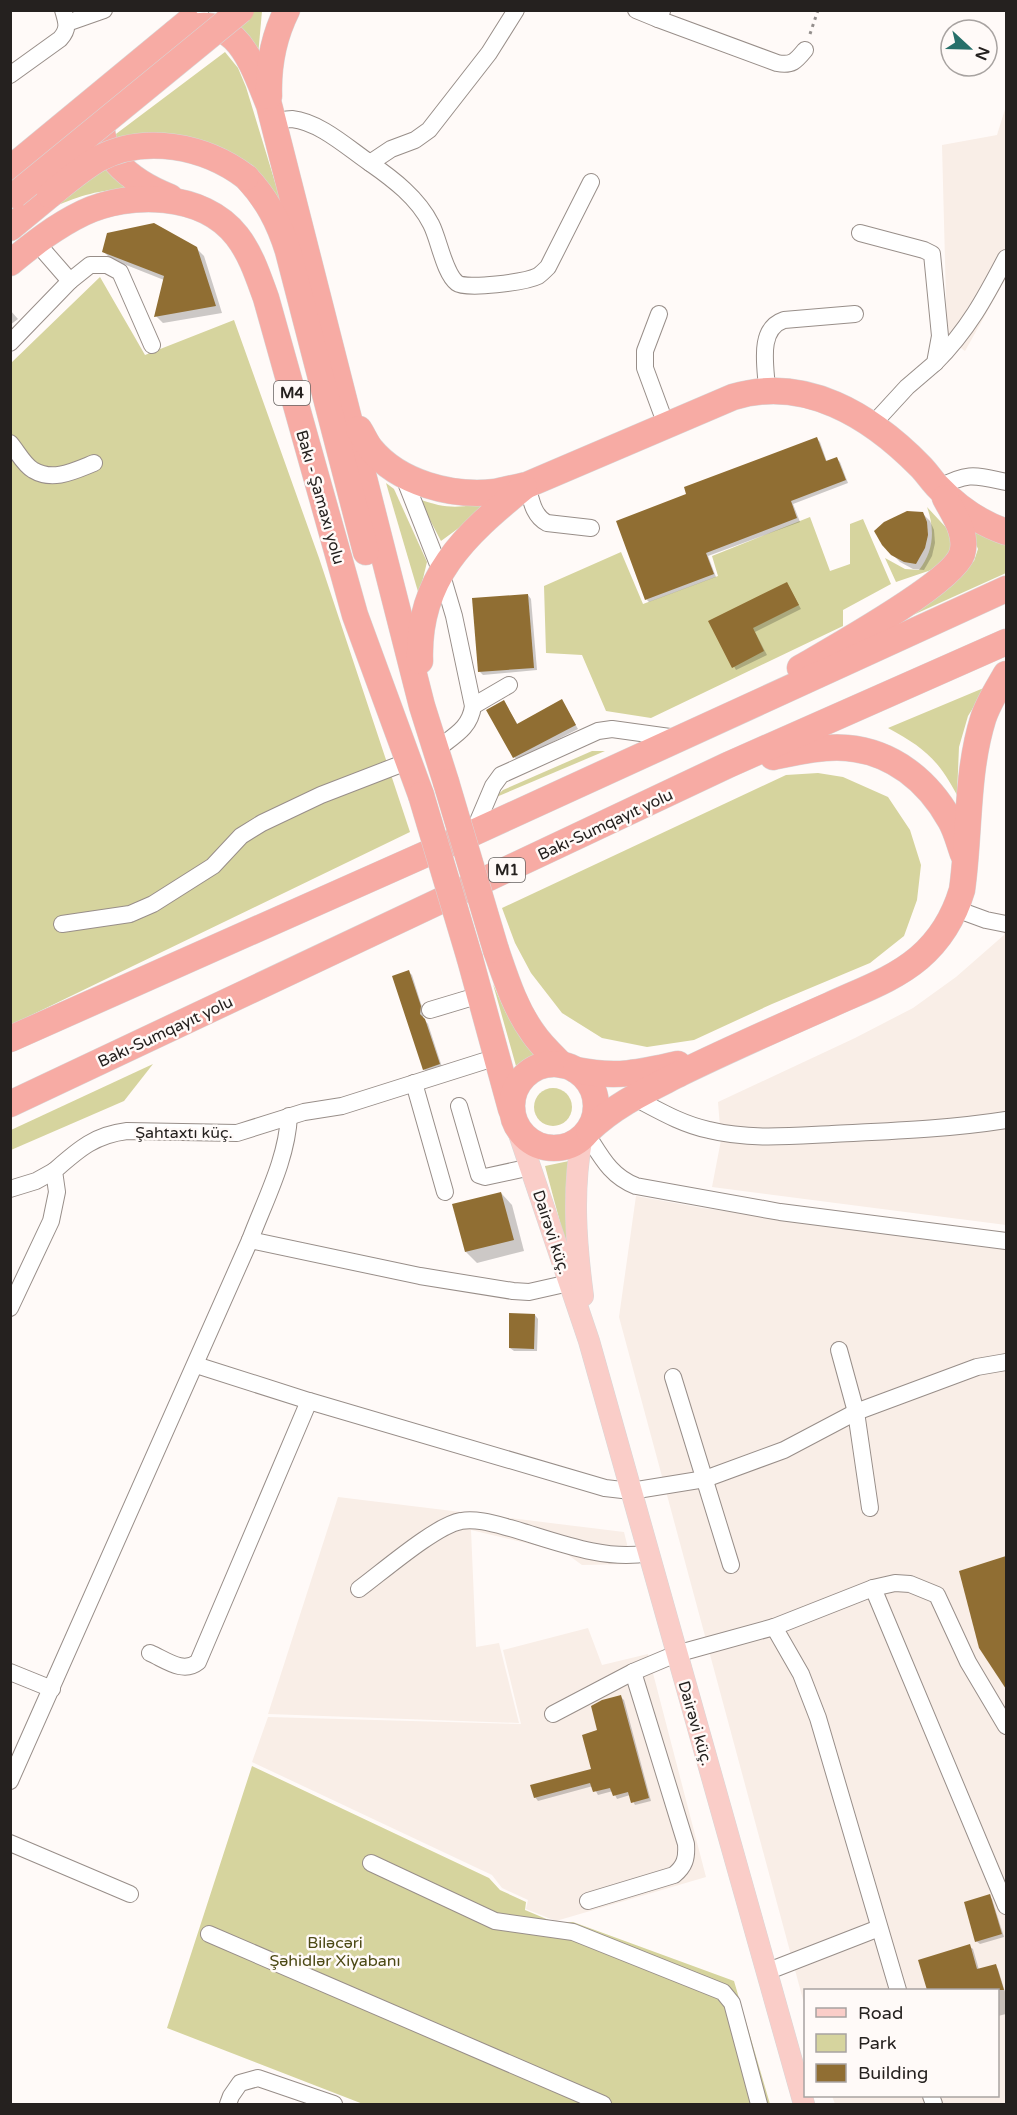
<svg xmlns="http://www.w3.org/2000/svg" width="1017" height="2115" viewBox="0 0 1017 2115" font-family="'Varela Round',sans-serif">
<rect width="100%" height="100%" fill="#fffaf8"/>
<g fill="#f9eee7">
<path d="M1006,106V278L965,351L947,338L942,145L997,135Z"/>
<path d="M1006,883V1225L712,1187L721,1140L718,1102L855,1038L913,1008L956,977L1004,935Z"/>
<path d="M636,1196L703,1208L1006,1249V2104H835L832,2096H998V1990H806L805,2007L619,1317Z"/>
<path d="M338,1497L624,1532L632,1564L582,1565L564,1552L471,1530L476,1647L499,1643L519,1723L268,1714Z"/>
<path d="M588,1628L602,1665L648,1654L706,1877L556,1921L526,1909L528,1900L502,1888L492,1875L252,1762L268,1717L521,1724L503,1650Z"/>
</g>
<g fill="#d6d49e">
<path d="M253,11H262L258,56L235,25Z"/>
<path d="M225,52L238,68L246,87L282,205L246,166L92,152Z"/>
<path d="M108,168L128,189C99,190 81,195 54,207L88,179Z"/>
<path d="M100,277L145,355L234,320L319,558L410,832L11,1025V363Z"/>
<path d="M386,483L394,489L427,562L419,595Z"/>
<path d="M419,499C450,511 465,507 497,500L441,541Z"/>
<path d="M927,507L952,534L953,548L940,567L896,582L885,558L905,569L919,570C934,551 935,529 927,507Z"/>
<path d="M810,517L830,571L850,564V524L863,519L891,584L843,610V626L651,718L606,711L582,655L546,653L544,586L621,552L643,604L718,576L712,556Z"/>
<path d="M968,525L983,535L1006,545V573L871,634L974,561L978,549Z"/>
<path d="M986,687L968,716L959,747L957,795C938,759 923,747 888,728Z"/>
<path d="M592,751H605L494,798L503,790Z"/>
<path d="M818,773L843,777L888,797L910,830L921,865L917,900L904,936L870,963L772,1004L694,1040L647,1047L602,1038L562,1013L531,973L515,943L502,908L786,775Z"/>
<path d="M493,984L506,1013L518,1032L544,1058L516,1066Z"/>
<path d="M153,1064L124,1101L11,1150V1130Z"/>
<circle cx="553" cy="1107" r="19"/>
<path d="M569,1161L572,1267L545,1166Z"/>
<path d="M252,1766L489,1878L500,1890L526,1902L525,1910L556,1923L573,1922L734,1981L770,2104H363L167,2028Z"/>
</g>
<g fill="#0003">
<path d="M196,248L204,256L222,313L163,323L156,316L164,280L111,259L104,252Z"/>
<path d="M10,310L18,319L10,325Z"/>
<path d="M817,439L820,442L827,462L837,459L840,462L848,483L793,504L800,522L708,556L716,577L649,602L646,599L688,495Z"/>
<path d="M922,513L930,521L934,530L935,543L932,556L924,570L913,569L900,562L883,545Z"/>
<path d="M787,583L801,609L755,632L767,655L736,670L710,622Z"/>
<path d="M528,595L531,599L537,670L483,675L480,672Z"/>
<path d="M562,701L578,729L517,760L514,757L504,702L518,725Z"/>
<path d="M409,972L412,975L423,1010V1018L428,1024L442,1067L427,1072L424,1069Z"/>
<path d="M501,1193L512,1205L524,1251L477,1263L466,1252Z"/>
<path d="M535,1315L538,1319L537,1351H514L510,1348Z"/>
<path d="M1006,1557V1686L981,1647L961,1572Z"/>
<path d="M621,1697L624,1700L651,1801L635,1805L630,1795L617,1799L613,1791L598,1795L593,1786L538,1801L535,1797L593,1770L599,1731Z"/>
<path d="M989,1896L992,1899L1004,1937L980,1944L976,1941Z"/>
<path d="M969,1946L973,1949L979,1970L995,1966L998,1969L1006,1995V2014L998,2016V1990H928L920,1961Z"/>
</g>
<g fill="#906e33">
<path d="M154,223L197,247L216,306L154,317L164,276L102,252L107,233Z"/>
<path d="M817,437L826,461L837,457L846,480L791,501L797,518L706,553L714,574L645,600L616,521L686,494L684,487Z"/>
<path d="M907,511L923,512L927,522L928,535L925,548L916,564L904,562L891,555L882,545L874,531L884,522Z"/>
<path d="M787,582L799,605L753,628L764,651L732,668L708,621Z"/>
<path d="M528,594L534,668L478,672L472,598Z"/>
<path d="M562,699L576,725L513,758L486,710L504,700L517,724Z"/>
<path d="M409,970L421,1006L420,1014L425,1019L440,1064L423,1070L392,976Z"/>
<path d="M501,1192L514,1240L465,1252L452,1204Z"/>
<path d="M509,1313L535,1314L534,1349L509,1348Z"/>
<path d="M1006,1556V1689L979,1648L959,1571Z"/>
<path d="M621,1695L649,1798L631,1803L628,1792L613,1796L610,1788L593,1792L590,1783L534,1798L530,1785L591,1769L582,1735L597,1730L591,1706L602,1700Z"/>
<path d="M990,1894L1002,1934L975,1942L964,1902Z"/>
<path d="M970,1944L977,1969L996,1964L1004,1990H927L918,1960Z"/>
</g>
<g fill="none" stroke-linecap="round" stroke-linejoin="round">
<defs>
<g id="minor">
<path d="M636,10L658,19L662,11"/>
<path d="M200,12V10"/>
<path d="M658,19L777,63C792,66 796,61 805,50"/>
<path d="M67,23L104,10"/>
<path d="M10,75L60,39C69,29 67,23 63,10"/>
<path d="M273,122C279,121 286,119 292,119C320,122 348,148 370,163L391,149L415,140L429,130L489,53L516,10"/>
<path d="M370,163C393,179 418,198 431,224C439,239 444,273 457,283C466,290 526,282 538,276C541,274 545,270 548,267L591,182"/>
<path d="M860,233L924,250L932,254L940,336L935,363L907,387L873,424"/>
<path d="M36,242L70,281L90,265H107L120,272L152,345"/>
<path d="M659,314L645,351V368L666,425"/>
<path d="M10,343L70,281"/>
<path d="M935,363C968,330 985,298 1006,258"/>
<path d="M767,389C766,367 757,329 784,320L855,314"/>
<path d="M10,443C17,451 24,465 33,470C53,482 74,471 94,463"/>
<path d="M403,475L441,572L454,616L473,706C470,729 453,736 436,750"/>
<path d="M527,485C531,499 533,516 547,523L591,528"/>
<path d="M938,488C968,472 974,475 1006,482"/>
<path d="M473,706L509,685"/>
<path d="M473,833L493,786L501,775L598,731L612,729L677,738"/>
<path d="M956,909L986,920L1006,924"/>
<path d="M62,924L130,914L153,904L213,866L241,836L262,823L321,795L409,761"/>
<path d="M430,1010L480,995"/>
<path d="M414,1083L445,1192"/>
<path d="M633,1097C658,1110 681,1124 709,1130C749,1140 791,1136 832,1134C891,1131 949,1129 1006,1120"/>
<path d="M459,1106L479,1175L485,1177L531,1167"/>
<path d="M586,1133C601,1156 610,1176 636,1186L780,1212L1006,1241"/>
<path d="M10,1189L36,1181L54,1171"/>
<path d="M250,1240C265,1200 287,1159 289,1116"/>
<path d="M10,1308L51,1221L57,1192L54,1171C78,1150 94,1135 127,1131L237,1133L304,1112L342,1106L497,1057"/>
<path d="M839,1350L856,1412L870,1508"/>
<path d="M196,1365L309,1401L605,1488L631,1491L705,1479L784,1450L856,1412L977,1367L1006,1362"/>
<path d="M673,1377L731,1565"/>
<path d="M873,1588L1006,1906"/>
<path d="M359,1589C381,1573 436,1525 461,1521C476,1518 495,1524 510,1528C552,1540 605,1562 648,1553"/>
<path d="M774,1627L801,1674L818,1718L898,1990"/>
<path d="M150,1653C166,1660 183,1674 198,1662L309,1401"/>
<path d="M10,1672L52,1689"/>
<path d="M553,1714L633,1672L676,1654L774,1627L873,1588L895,1583L910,1584L937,1595L968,1662L1006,1726"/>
<path d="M10,1781L250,1240L420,1276L513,1291L529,1292L569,1283"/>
<path d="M10,1843L130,1894"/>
<path d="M371,1863L495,1921L573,1932L723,1992L732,2003L759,2104"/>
<path d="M588,1901L674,1875C685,1866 687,1858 686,1844L633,1672"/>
<path d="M209,1934L603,2104"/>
<path d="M766,1972L879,1928"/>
<path d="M931,2096L934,2104"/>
<path d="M228,2104L231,2096L240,2083L258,2078L334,2104"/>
</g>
<g id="major">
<path d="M515,1122L589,1341L804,2104"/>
<path d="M582,1138C572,1191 576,1243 583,1296"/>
</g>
<g id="highway">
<path d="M175,33C235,6 251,61 269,105L422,706L446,782"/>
<path d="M269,96C268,65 273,38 287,10"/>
<path d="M106,106C87,151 134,183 170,197"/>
<path d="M10,169L188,22"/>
<path d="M246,177C267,199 279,222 288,251L366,552"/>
<path d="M10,228L50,195"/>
<path d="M10,263C33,244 56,226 83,213C129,191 203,192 237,236C251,254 258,276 266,298L355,615L421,795"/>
<path d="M359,429C363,435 366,443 371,449C399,483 452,497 495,492C505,490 516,487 527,485L733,397C805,375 871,416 920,466C927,473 932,481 938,487C957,507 980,523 1006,532"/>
<path d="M420,661C417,578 465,535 524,487"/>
<path d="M800,668C831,650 952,583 962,554C968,534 954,515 945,498"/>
<path d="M773,757C797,752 822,746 847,748C893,752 928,781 950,820C956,830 959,843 963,854"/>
<path d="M496,950C506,979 515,1008 533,1033C541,1045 552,1055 562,1065"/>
<path d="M470,959L511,1109"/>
<path d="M10,1039L473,833L1006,589"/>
<circle cx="554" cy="1106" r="42"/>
<path d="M576,1070C615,1078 640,1073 678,1064"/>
<path d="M10,1104L728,765L1006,642"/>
<path d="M589,1130C616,1104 648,1090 681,1073C730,1049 780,1027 830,1005C860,991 893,980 919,958C940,940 954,917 962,890C970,834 966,774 983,719C988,703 998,688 1006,674"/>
</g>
</defs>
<use href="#minor" stroke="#988e89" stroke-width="18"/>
<use href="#major" stroke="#d8d7d7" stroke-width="22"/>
<use href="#highway" stroke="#d8d7d7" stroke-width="27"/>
<path stroke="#938e8c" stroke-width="3" stroke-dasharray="3 4.5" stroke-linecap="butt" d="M810,34L818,10"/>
<use href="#minor" stroke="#fff" stroke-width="16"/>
<use href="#major" stroke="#facdc8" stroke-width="21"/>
<use href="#highway" stroke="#f7aba4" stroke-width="26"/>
<defs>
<g id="highway-bridge">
<path d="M15,195L241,10"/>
<path d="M50,195C66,182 81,169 98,159C145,134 205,146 246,177"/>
<path d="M446,782L496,950"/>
<path d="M421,795L470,959"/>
</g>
</defs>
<use href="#highway-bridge" stroke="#d8d7d7" stroke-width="27" stroke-linecap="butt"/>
<use href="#highway-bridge" stroke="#f7aba4" stroke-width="26"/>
</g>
<g text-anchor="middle" stroke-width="5" stroke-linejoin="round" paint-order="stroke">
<g fill="#fffaf8" stroke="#666260" stroke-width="1.5">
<rect x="274" y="381" width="36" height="24" rx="4.5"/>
<rect x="489" y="858" width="36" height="24" rx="4.5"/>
</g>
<g font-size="15" font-weight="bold" fill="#25211f">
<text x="292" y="398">M4</text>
<text x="507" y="875">M1</text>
</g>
<g font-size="16" fill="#25211f" stroke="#fffaf8">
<text transform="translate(321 497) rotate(74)" y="6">Bakı - Şamaxı yolu</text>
<text transform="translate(605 824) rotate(-25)" y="6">Bakı-Sumqayıt yolu</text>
<text transform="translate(165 1031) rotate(-25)" y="6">Bakı-Sumqayıt yolu</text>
<text x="184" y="1138">Şahtaxtı küç.</text>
<text transform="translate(552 1232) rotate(72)" y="6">Dairəvi küç.</text>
<text transform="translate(696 1723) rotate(74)" y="6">Dairəvi küç.</text>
</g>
<g font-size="16" fill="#4c4915" stroke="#fffaf8">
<text x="335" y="1948">Biləcəri<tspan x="335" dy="18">Şəhidlər Xiyabanı</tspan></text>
</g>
</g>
<rect width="1017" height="2115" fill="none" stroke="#25211f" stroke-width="24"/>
<rect x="804" y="1989" width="195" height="108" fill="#fffaf8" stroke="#a8a3a1" stroke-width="1.5"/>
<rect x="816" y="2008" width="30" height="9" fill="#facdc8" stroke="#a8a3a1" stroke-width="1.5"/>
<text x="858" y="2019" font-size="18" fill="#25211f">Road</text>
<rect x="816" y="2034" width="30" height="18" fill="#d6d49e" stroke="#a8a3a1" stroke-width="1.5"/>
<text x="858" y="2049" font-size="18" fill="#25211f">Park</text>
<rect x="816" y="2064" width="30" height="18" fill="#906e33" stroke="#a8a3a1" stroke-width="1.5"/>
<text x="858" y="2079" font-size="18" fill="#25211f">Building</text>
<g transform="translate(969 48) rotate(112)"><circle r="28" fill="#fffaf8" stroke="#a8a3a1" stroke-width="1.5"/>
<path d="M0-4.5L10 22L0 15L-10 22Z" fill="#27706a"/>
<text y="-9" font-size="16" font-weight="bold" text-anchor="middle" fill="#25211f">N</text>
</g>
</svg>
